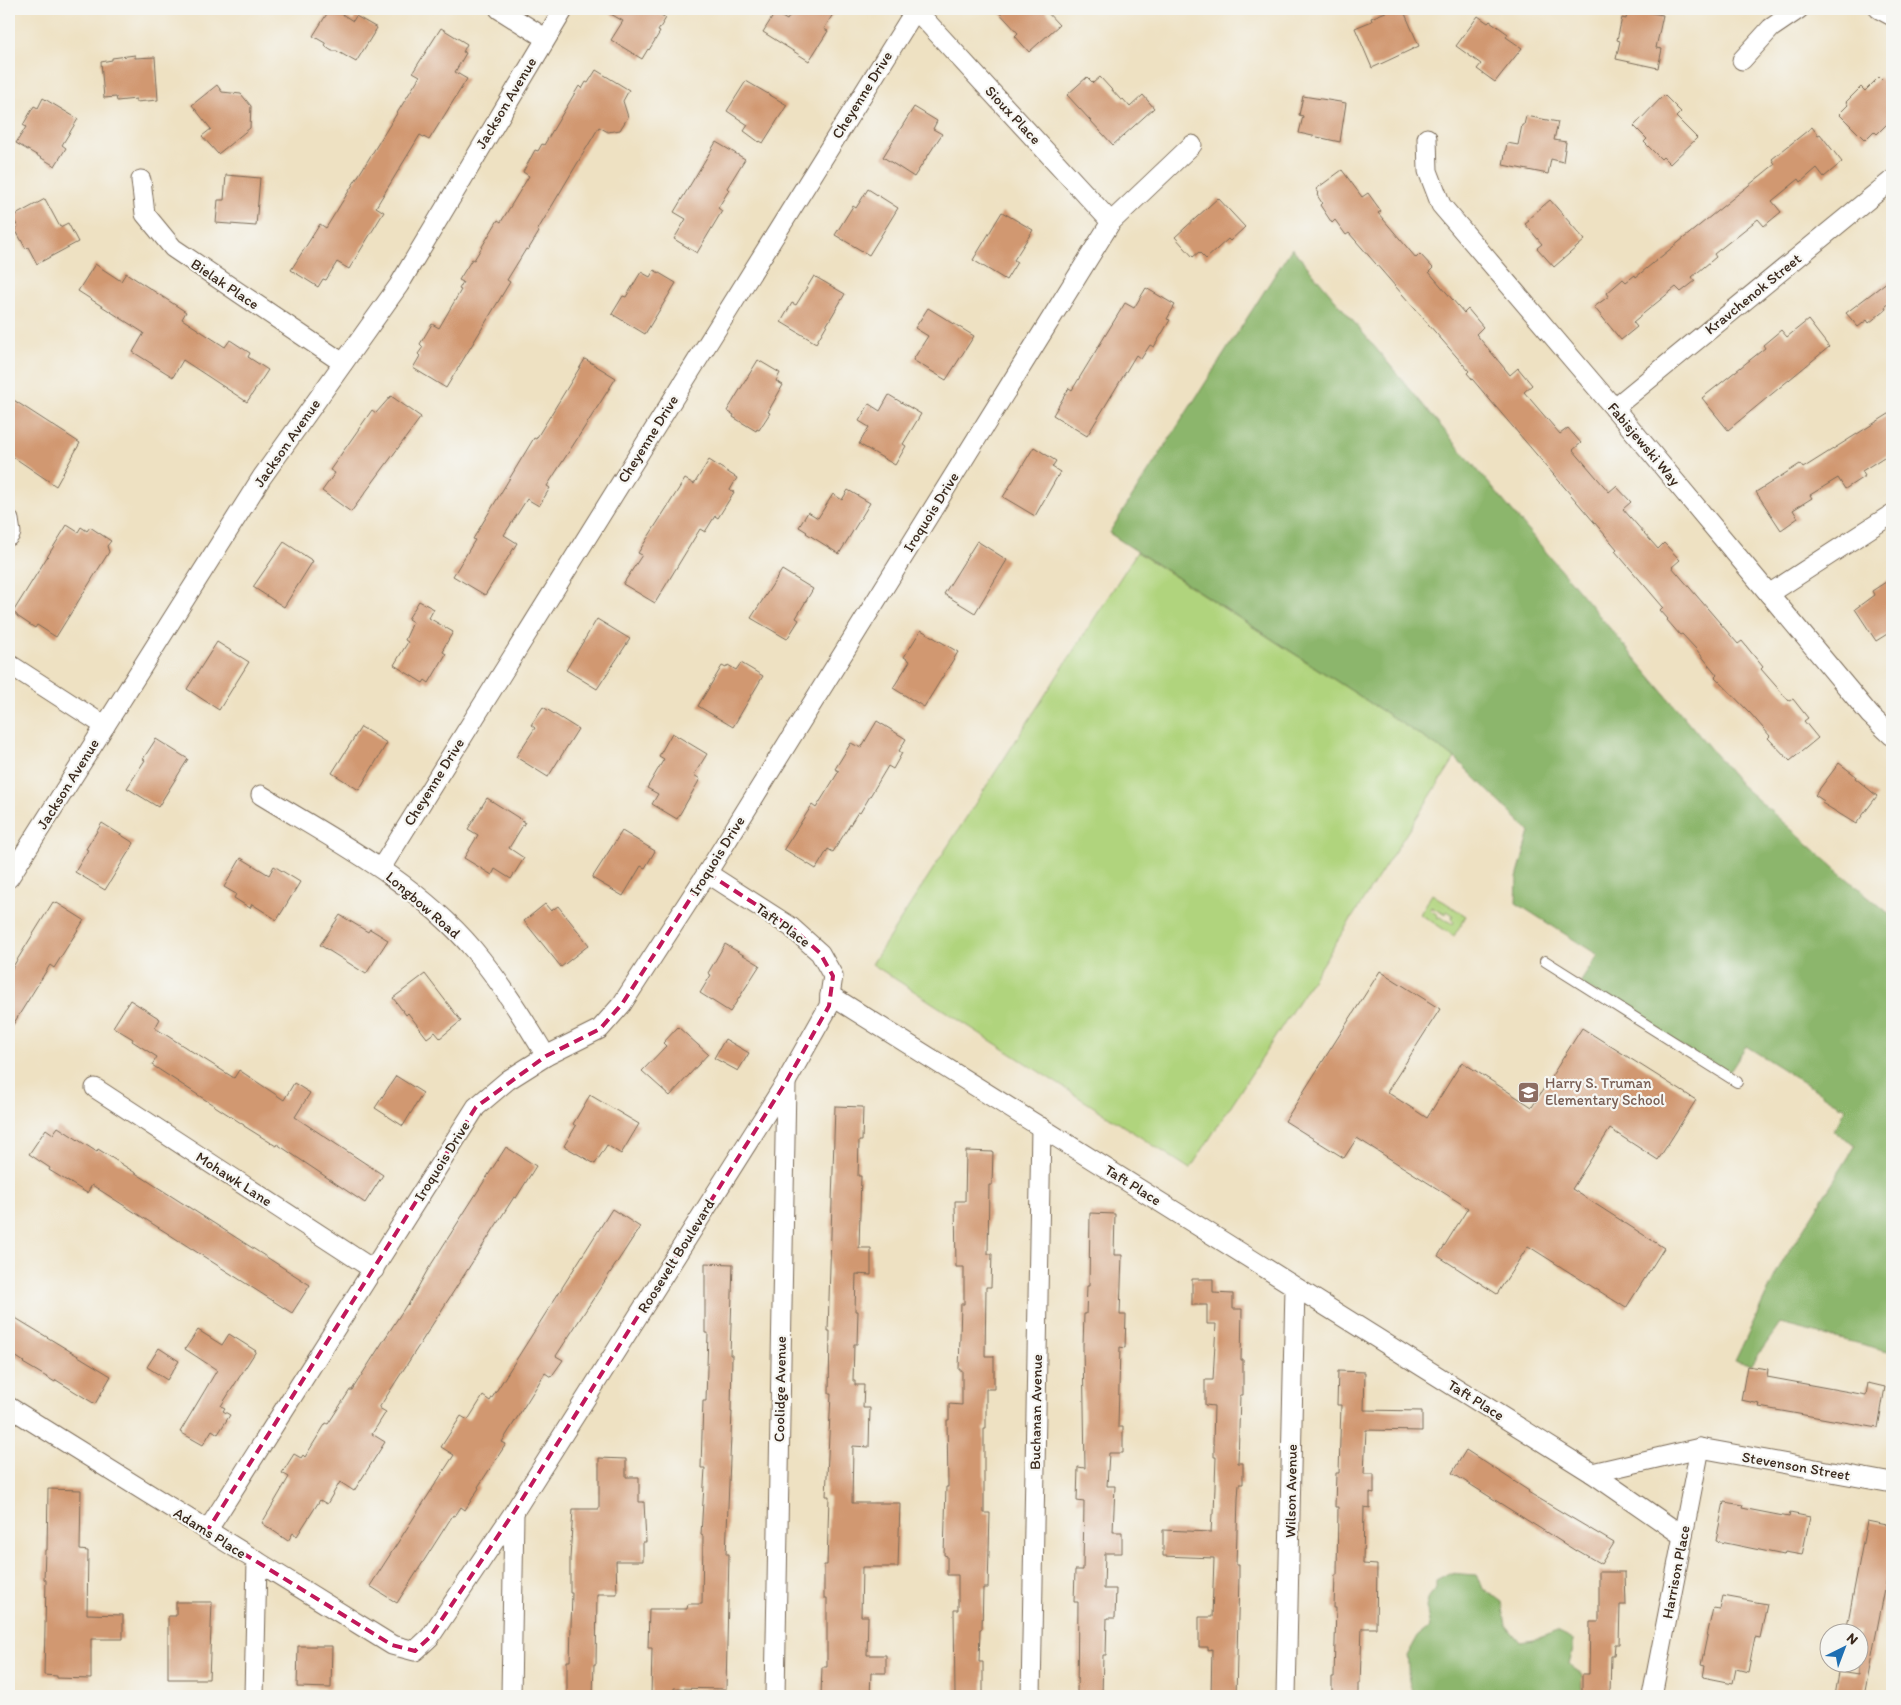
<svg xmlns="http://www.w3.org/2000/svg" width="1901" height="1705" viewBox="0 0 1901 1705" font-family="Itim,sans-serif">
<rect width="100%" height="100%" fill="#f6f6f2"/>
<filter id="ink" filterUnits="userSpaceOnUse"><feTurbulence type="fractalNoise" baseFrequency=".02" numOctaves="2"/><feDisplacementMap in="SourceGraphic" scale="10" xChannelSelector="R" yChannelSelector="G"/><feConvolveMatrix kernelMatrix="1 2 1 2 8 2 1 2 1" color-interpolation-filters="sRGB"/></filter>
<filter id="wash" filterUnits="userSpaceOnUse"><feTurbulence type="fractalNoise" baseFrequency=".0096" numOctaves="4" result="noise"/><feDisplacementMap in="SourceGraphic" scale="20" xChannelSelector="R" yChannelSelector="G"/><feGaussianBlur stdDeviation="1.12" result="paint"/><feColorMatrix in="noise" values="0 0 0 0 0 0 0 0 0 0 0 0 0 0 0 0 0 1.4 0 .05"/><feComposite in="paint" operator="in"/></filter>
<g filter="url(#wash)">
<rect width="100%" height="100%" fill="#eee1c2"/>
<g fill="#b0d47d" stroke="#767f4e" fill-rule="evenodd">
<path d="M1137,552L1455,758L1190,1169L872,964Z"/>
<path d="M1432,894L1466,916L1454,936L1420,914ZM1431,907L1442,913L1443,912L1446,914L1447,911L1453,915L1451,919L1454,922L1453,924L1440,917L1437,918L1438,915L1430,910Z"/>
</g>
<g fill="#8cb66c" stroke="#647045">
<path d="M1292,248L1740,784L1844,876L1892,916V1352L1780,1324L1752,1364L1735,1361L1780,1266L1856,1145L1833,1131L1846,1109L1746,1046L1727,1075L1580,983L1598,955L1516,903L1517,878L1530,832L1455,758L1109,533Z"/>
<path d="M1449,1573L1476,1575L1483,1588L1502,1602L1506,1625L1520,1642L1534,1640L1557,1631L1573,1639V1649L1569,1665L1582,1674L1581,1696H1532L1522,1690L1513,1694V1696H1420C1404,1689 1410,1670 1407,1656L1418,1636L1430,1627L1426,1607L1429,1597L1436,1588V1580Z"/>
</g>
<g id="blocks">
<g fill="#d19871">
<path d="M330,9H334L353,21L356,16L377,28L356,62L337,51H332L326,47L325,43L313,36Z"/>
<path d="M602,9H651L666,18L658,31L660,32L649,50L648,49L642,59L611,40L623,21Z"/>
<path d="M794,9H836L824,29L828,31L809,61L763,32L775,13L787,20Z"/>
<path d="M996,9H1044L1059,25L1029,52L1015,36L1018,33Z"/>
<path d="M1393,9H1403L1419,46L1372,68L1355,28L1372,21L1371,18Z"/>
<path d="M1628,9L1663,15L1656,48L1662,49L1658,68L1616,59L1620,41L1617,40L1622,18L1626,19Z"/>
<path d="M1478,16L1488,23L1490,21L1508,34L1506,37L1522,48L1495,82L1477,69L1481,64L1456,46Z"/>
<path d="M441,28L467,44L463,52L466,53L455,72L467,79L429,140L420,135L376,207L384,212L349,269L337,262L326,280L323,279L318,287L291,270L320,224L326,228L365,165L420,76L413,72Z"/>
<path d="M135,55V58L155,57L158,100L136,102V99L117,101L116,97L104,98L101,62L112,60V58Z"/>
<path d="M596,70L629,90L623,101L628,117L620,130L608,132L599,127L537,231L539,232L528,250L526,249L507,280L510,282L446,388L413,368L420,356L418,354L423,347L420,344L432,324L439,328L461,290L459,289L463,282L459,280L472,259L474,260L498,220L501,222L529,176L523,172L535,150L538,151L542,144L544,145L579,86L582,89L586,82L588,83Z"/>
<path d="M1087,77L1093,83L1100,77L1121,100L1123,99L1130,107L1143,95L1154,108L1113,145L1067,95Z"/>
<path d="M1879,77L1892,90V119L1877,134L1874,131L1865,140L1839,114L1848,105L1846,102L1861,87L1865,91Z"/>
<path d="M746,81L787,105L763,143L760,141L759,142L744,131L748,125L727,111Z"/>
<path d="M217,85L222,92L241,94L251,106L250,128L218,154L202,136L211,129L192,105Z"/>
<path d="M1664,95L1681,112L1676,117L1697,138L1670,164L1663,157L1661,159L1644,142L1647,139L1634,126Z"/>
<path d="M1303,96L1346,103L1340,142L1299,133L1303,116L1299,115Z"/>
<path d="M43,98L78,119L62,145L66,148L55,166L16,143L26,127L23,125L34,106L38,108Z"/>
<path d="M914,107L937,121L933,129L942,134L914,177L883,157Z"/>
<path d="M1526,116L1558,122L1554,140L1566,142L1563,162L1551,159L1548,174L1503,165L1507,143L1518,145L1522,125H1524Z"/>
<path d="M1812,127L1818,135L1820,134L1842,162L1824,177L1817,168L1801,182L1799,179L1772,201L1781,212L1764,226L1758,219L1714,254L1716,257L1692,277L1695,281L1681,292L1676,287L1633,322L1637,327L1621,340L1594,307L1609,296L1607,293L1623,279L1626,282L1635,275L1636,277L1775,164L1772,159Z"/>
<path d="M716,142L745,159L727,188L729,190L718,208L722,211L697,253L674,239L686,219L674,212Z"/>
<path d="M1342,170L1362,197L1368,193L1381,211L1378,213L1416,258L1420,254L1433,268L1429,272L1464,313L1468,309L1483,327L1476,334L1510,375L1518,368L1532,385L1524,392L1560,434L1568,428L1581,443L1573,450L1609,492L1616,486L1631,502L1623,509L1658,549L1664,543L1680,560L1672,567L1738,644L1742,641L1763,667L1761,669L1789,701L1793,699L1808,718L1804,721L1818,738L1790,761L1768,738L1770,736L1750,713L1715,677L1717,675L1696,649L1682,634L1680,635L1667,620L1668,619L1660,610L1663,607L1615,551L1617,549L1467,373L1469,371L1349,233L1346,235L1335,220L1332,223L1320,205L1322,203L1317,195L1319,193L1316,189Z"/>
<path d="M226,175L260,178L256,226L216,223L218,200H224Z"/>
<path d="M868,189L898,208L869,255L835,235L853,206L856,208Z"/>
<path d="M1218,198L1245,227L1230,241L1228,239L1206,259L1199,252L1193,257L1175,237Z"/>
<path d="M45,199L60,227L68,223L78,242L37,264L28,247L26,249L15,229L18,227L12,217Z"/>
<path d="M1550,200L1585,240L1554,267L1537,248L1542,244L1525,224L1529,221L1528,219Z"/>
<path d="M1002,212L1033,230L1014,260L1017,262L1006,280L973,260Z"/>
<path d="M95,264L121,281L126,273L186,312L182,319L225,347L230,340L250,353L248,357L268,370L247,402L183,360L173,377L133,352L144,333L78,291Z"/>
<path d="M654,270L676,283L645,334L612,314L623,296L626,297L641,272L650,277Z"/>
<path d="M814,276L845,294L816,343L781,322L792,303L796,305Z"/>
<path d="M1892,278V301L1885,307L1886,309L1869,323L1867,320L1858,327L1846,313Z"/>
<path d="M1146,288L1175,305L1167,319L1170,320L1154,347L1150,345L1141,359L1136,355L1087,436L1053,415L1069,388L1072,390L1125,303L1134,308Z"/>
<path d="M928,308L974,336L946,380L913,360L928,336L915,328Z"/>
<path d="M1808,320L1829,347L1728,430L1702,398L1765,348L1763,345L1781,330L1787,337Z"/>
<path d="M585,359L616,378L547,486L550,488L539,506L527,499L504,535L517,543L485,595L453,576L475,540L473,539L534,438L536,439Z"/>
<path d="M758,360L780,373L776,381L783,385L768,412L770,413L759,430L757,429L756,431L733,417L734,415L727,411Z"/>
<path d="M889,395L921,414L903,444L906,446L895,465L859,444L869,427L859,421L869,404L880,411Z"/>
<path d="M391,396L421,417L351,512L322,491L335,473L330,470L372,410L376,413Z"/>
<path d="M9,397L80,443L56,486L9,454Z"/>
<path d="M1892,412V452L1862,471L1865,476L1845,489L1838,478L1810,495L1812,498L1793,510L1798,518L1781,530L1756,492L1800,464L1803,468Z"/>
<path d="M1034,447L1056,461L1052,467L1060,472L1035,516L1003,497Z"/>
<path d="M709,460L737,478L730,490L734,492L718,518L715,516L705,532L700,529L655,603L623,584L642,555L638,553L685,479L694,484Z"/>
<path d="M848,490L870,503L839,554L806,533L807,532L799,527L808,512L818,518L833,494L842,500Z"/>
<path d="M67,525L78,532L81,527L87,531L90,527L111,541L107,546L109,552L56,637L37,625L35,628L17,616V615L13,612Z"/>
<path d="M977,541L1007,560L975,613L944,594Z"/>
<path d="M284,542L313,561L284,607L253,587Z"/>
<path d="M782,570L813,589L796,618L799,620L787,639L751,618Z"/>
<path d="M1892,578V631L1876,641L1855,609L1874,595L1872,591Z"/>
<path d="M419,601L434,609L429,618L453,632L443,649L444,650L443,652L446,654L429,683L425,680L423,683L394,665L408,642L405,640L413,622L408,619Z"/>
<path d="M597,619L630,639L597,689L566,670Z"/>
<path d="M921,630L958,652L924,707L893,688L910,661L904,657Z"/>
<path d="M217,642L249,662L219,710L187,689Z"/>
<path d="M741,663L763,676L733,727L698,706L722,666L726,668L728,665L736,670Z"/>
<path d="M543,707L578,729L548,777L516,757L535,728L531,725Z"/>
<path d="M877,721L906,739L899,751L902,753L893,769L888,766L860,813L858,812L833,852L828,849L816,869L784,849L812,805L816,808L839,771L835,769L851,743L861,748Z"/>
<path d="M361,727L387,743L359,790L332,773Z"/>
<path d="M672,733L707,754L694,775L700,779L677,819L652,804L658,794L647,788L664,759L659,756Z"/>
<path d="M156,739L188,759L158,807L127,788L145,760L143,759Z"/>
<path d="M1839,763L1856,776L1855,778L1877,796L1856,824L1822,803L1824,801L1815,795Z"/>
<path d="M487,798L525,822L509,848L524,858L511,879L495,869L492,875L464,858L478,835L468,829Z"/>
<path d="M102,823L134,843L105,890L75,872L88,850L86,849Z"/>
<path d="M622,831L655,851L645,868L641,866L623,896L592,878Z"/>
<path d="M241,858L269,875L274,866L300,882L277,920L252,904L250,908L234,898L236,894L224,887Z"/>
<path d="M53,902L56,904L57,903L84,920L54,968L50,965L9,1031V973Z"/>
<path d="M545,904L551,911L558,906L589,945L561,967L524,921Z"/>
<path d="M340,915L368,932L370,929L388,940L366,974L320,945Z"/>
<path d="M725,944L760,965L730,1012L700,993L711,975L708,973Z"/>
<path d="M1380,971L1440,1009L1387,1092L1427,1118L1462,1062L1532,1107L1582,1028L1696,1100L1658,1160L1610,1129L1572,1189L1664,1248L1626,1308L1528,1246L1497,1294L1438,1256L1468,1208L1357,1138L1344,1158L1285,1121Z"/>
<path d="M425,974L461,1021L440,1038L435,1032L427,1038L408,1013L406,1015L393,998Z"/>
<path d="M130,1000L160,1019L155,1028L234,1078L239,1070L284,1100L294,1083L310,1093L295,1117L383,1175L365,1203L277,1144L276,1146L244,1126V1125L152,1065L157,1057L132,1041L133,1039L113,1027Z"/>
<path d="M678,1027L708,1054L670,1096L642,1071L666,1046L663,1043Z"/>
<path d="M725,1039L749,1053L738,1071L714,1058Z"/>
<path d="M396,1076L423,1093L403,1126L375,1108Z"/>
<path d="M590,1095L639,1124L621,1154L607,1145L595,1164L564,1146L576,1126L573,1124Z"/>
<path d="M835,1106L863,1107L862,1141H859L858,1176H861L859,1248H871V1275L856,1274L855,1311H858L857,1344H854L853,1381H855V1385H864L863,1408H870L869,1447L853,1446L852,1503H900L898,1567H862L861,1616H868L867,1655H886V1673H871L870,1696H821L822,1667H827V1598H824V1565H827L829,1496H826L831,1394H829L830,1331H828Z"/>
<path d="M58,1127L97,1152L98,1149L310,1285L292,1313L92,1185L87,1193L49,1170L50,1168L29,1154L46,1129L53,1134Z"/>
<path d="M506,1147L536,1166L516,1198L514,1197L379,1408L386,1412L372,1434L385,1442L354,1491L340,1482L327,1504L320,1500L297,1536L293,1533L288,1541L262,1523L289,1477L282,1473L294,1454L301,1458L303,1455L305,1457L326,1423L328,1424L350,1390H352L407,1304L408,1305L427,1271Z"/>
<path d="M966,1151L993,1152L992,1185H989L988,1254H992L991,1287H986L985,1356H994V1389H986V1428H984V1513H990L988,1588H983L982,1629H980L979,1662H983V1695H955L954,1610H958V1575H947V1556L944,1555L946,1487H948L947,1420H949V1404L962,1405V1370H959L961,1304H964V1267H956L955,1201H965Z"/>
<path d="M612,1209L640,1227L556,1356L563,1360L551,1377L545,1373L502,1442L506,1444L478,1487L479,1488L465,1510L461,1507L455,1516L453,1515L397,1603L370,1586L454,1455L441,1447L461,1416L468,1420L483,1396L490,1401Z"/>
<path d="M1090,1213L1115,1214L1114,1255H1122L1120,1315H1126L1125,1348L1120,1347L1118,1427H1123V1453H1109L1107,1486H1115L1113,1532H1122V1553H1105L1104,1589H1116L1115,1618H1107L1106,1655H1103L1102,1696H1077L1078,1602H1074L1075,1570H1083L1084,1502L1077,1501L1078,1467L1085,1468L1083,1346L1084,1314H1086L1087,1286H1089Z"/>
<path d="M705,1263L733,1264L730,1355H732L731,1412H732L726,1554H729L726,1689L674,1688V1696H651L652,1648H648L649,1609H687L688,1604H702L703,1536L701,1535L705,1468H701L703,1401H706L708,1333H705Z"/>
<path d="M1192,1279H1213V1293L1233,1294V1309H1242L1241,1360H1243V1395H1240L1238,1463H1243V1484H1239L1238,1498L1236,1565H1239V1576L1236,1696H1211L1212,1649L1208,1650V1647H1199V1617H1212L1214,1558L1163,1556V1530L1211,1532L1212,1514H1214L1216,1457H1214V1444H1213L1214,1406L1205,1405V1380H1213L1216,1324H1207V1305H1192Z"/>
<path d="M9,1314L111,1376L95,1404L56,1380L55,1382L23,1363L24,1362L9,1352Z"/>
<path d="M198,1330L222,1345L229,1334L256,1351L221,1406L225,1408L223,1411L230,1415L218,1434L212,1430L203,1445L180,1432L217,1370L185,1349Z"/>
<path d="M159,1348L179,1361L167,1380L147,1367Z"/>
<path d="M1747,1366L1768,1369L1767,1377L1866,1395L1868,1383L1885,1387L1878,1428L1759,1407L1760,1404L1741,1400Z"/>
<path d="M1338,1371L1365,1372L1364,1410L1422,1411V1431L1366,1430L1364,1474H1374V1494L1370,1493V1508L1364,1507L1363,1564L1377,1565L1376,1628H1362L1360,1683H1358V1696H1332V1677H1334L1336,1608H1334L1335,1575H1337L1338,1507H1335L1336,1473H1339L1341,1405H1337Z"/>
<path d="M1466,1450L1529,1491L1528,1492L1614,1543L1601,1564L1577,1550L1576,1551L1452,1473Z"/>
<path d="M599,1458L626,1459V1477H639V1502H644L646,1542H643V1561H616L617,1594H597L596,1664H594L593,1696H567V1661H570L572,1593H570V1559L573,1509H599Z"/>
<path d="M48,1489L81,1490L80,1550L88,1551L87,1614L123,1615V1639H91V1679L57,1678V1676L44,1675L46,1580L44,1579L45,1550H47Z"/>
<path d="M1724,1502L1743,1505L1742,1508L1778,1515L1789,1517L1790,1513L1810,1517L1802,1555L1785,1552L1784,1555L1716,1541Z"/>
<path d="M1867,1521L1892,1526V1553L1864,1696H1835L1839,1672L1858,1675V1632H1846Z"/>
<path d="M1599,1572H1625L1626,1605H1620L1619,1644H1615L1614,1656H1611L1610,1694H1605V1696H1582V1674H1589L1590,1622H1599Z"/>
<path d="M1723,1596L1767,1604L1760,1638L1755,1637L1748,1672L1736,1669L1733,1683L1703,1677L1705,1666L1701,1665L1713,1608L1720,1609Z"/>
<path d="M176,1602H212L209,1679H168V1616H176Z"/>
<path d="M298,1646H332L331,1688L297,1687Z"/>
</g>
</g>
</g>
<g filter="url(#ink)">
<use href="#blocks" fill-opacity="0" stroke="#7a6a57" stroke-width="1"/>
<g fill="none" stroke-linecap="round" stroke-linejoin="round">
<defs>
<path id="lane" d="M1545,961L1737,1082"/>
<g id="street">
<path d="M499,9L545,38"/>
<path d="M915,9L1111,222"/>
<path d="M1879,9L1892,16"/>
<path d="M1742,60L1771,28L1799,9"/>
<path d="M1427,138L1428,171L1441,205L1614,408L1870,715L1892,736"/>
<path d="M141,180L145,214L173,248L343,363"/>
<path d="M1614,408L1892,180"/>
<path d="M9,520L11,533L9,536"/>
<path d="M1769,594L1892,514"/>
<path d="M9,664L105,726"/>
<path d="M261,795C336,841 416,882 473,949C501,982 524,1019 546,1056"/>
<path d="M381,868L916,9"/>
<path d="M707,873L791,927L820,953L833,976L830,995L1592,1473L1700,1448L1892,1483"/>
<path d="M9,878L262,477L399,285L564,9"/>
<path d="M95,1088L374,1270"/>
<path d="M9,1407L392,1645L415,1651L430,1637L514,1512L786,1082L829,1006L830,995"/>
<path d="M1592,1473L1683,1536"/>
<path d="M207,1531L476,1107L508,1080L546,1056L600,1029L622,1004L707,873L1111,222L1192,145"/>
<path d="M254,1696L257,1561"/>
<path d="M511,1696L514,1513"/>
<path d="M775,1696L786,1083"/>
<path d="M1031,1696L1041,1127"/>
<path d="M1286,1696L1295,1287"/>
<path d="M1652,1696L1700,1448"/>
</g>
</defs>
<use href="#lane" stroke="#7a6a57" stroke-width="12"/>
<use href="#street" stroke="#7a6a57" stroke-width="21"/>
<use href="#lane" stroke="#fff" stroke-width="10"/>
<use href="#street" stroke="#fff" stroke-width="19"/>
</g>
</g>
<path fill="none" stroke="#c2185b" stroke-width="4" stroke-dasharray="10 6" stroke-linejoin="round" d="M707,873L791,927L820,953L833,976L829,1006L786,1082L514,1512L430,1637L415,1651L392,1645L207,1531L476,1107L546,1056L600,1029L622,1004Z"/>
<defs>
<symbol id="school-square" viewBox="-11 -11 22 22"><rect x="-9" y="-9" width="18" height="18" rx="4" fill="#8d6e63" stroke="#f6f6f2"/><path d="M0-5L7-2L0 1L-7-2ZM-4 1L0 2.5L4 1V4Q0 6-4 4Z" fill="#fff"/></symbol>
</defs>
<g fill-rule="evenodd">
<use href="#school-square" x="1516" y="1080" width="25" height="25"/>
</g>
<g text-anchor="middle" stroke-width="4.5" stroke-linejoin="round" paint-order="stroke">
<g font-size="15" fill="#3b2a1e" stroke="#f6f6f2">
<text transform="translate(862 95) rotate(-58)" y="5">Cheyenne Drive</text>
<text transform="translate(506 103) rotate(-59)" y="5">Jackson Avenue</text>
<text transform="translate(1013 115) rotate(47)" y="5">Sioux Place</text>
<text transform="translate(225 284) rotate(34)" y="5">Bielak Place</text>
<text transform="translate(1753 294) rotate(-39)" y="5">Kravchenok Street</text>
<text transform="translate(648 439) rotate(-58)" y="5">Cheyenne Drive</text>
<text transform="translate(287 443) rotate(-55)" y="5">Jackson Avenue</text>
<text transform="translate(1644 444) rotate(50)" y="5">Fabisjewski Way</text>
<text transform="translate(931 512) rotate(-58)" y="5">Iroquois Drive</text>
<text transform="translate(434 782) rotate(-58)" y="5">Cheyenne Drive</text>
<text transform="translate(68 784) rotate(-58)" y="5">Jackson Avenue</text>
<text transform="translate(717 856) rotate(-58)" y="5">Iroquois Drive</text>
<text transform="translate(423 905) rotate(41)" y="5">Longbow Road</text>
<text transform="translate(783 925) rotate(36)" y="5">Taft Place</text>
<text transform="translate(442 1161) rotate(-58)" y="5">Iroquois Drive</text>
<text transform="translate(234 1179) rotate(33)" y="5">Mohawk Lane</text>
<text transform="translate(1133 1185) rotate(32)" y="5">Taft Place</text>
<text transform="translate(676 1256) rotate(-58)" y="5">Roosevelt Boulevard</text>
<text transform="translate(780 1389) rotate(-89)" y="5">Coolidge Avenue</text>
<text transform="translate(1476 1400) rotate(32)" y="5">Taft Place</text>
<text transform="translate(1036 1412) rotate(-89)" y="5">Buchanan Avenue</text>
<text transform="translate(1796 1466) rotate(10)" y="5">Stevenson Street</text>
<text transform="translate(1291 1491) rotate(-89)" y="5">Wilson Avenue</text>
<text transform="translate(210 1533) rotate(32)" y="5">Adams Place</text>
<text transform="translate(1676 1572) rotate(-79)" y="5">Harrison Place</text>
</g>
<g font-size="15" fill="#785e54" stroke="#f6f6f2" text-anchor="start">
<text x="1545" y="1088">Harry S. Truman<tspan x="1545" dy="17">Elementary School</tspan></text>
</g>
</g>
<rect width="1901" height="1705" fill="none" stroke="#f6f6f2" stroke-width="30"/>
<g transform="translate(1844 1648) rotate(42)"><circle r="24" fill="#f6f6f2" stroke="#aba49d"/>
<path d="M0-4L9 19L0 12L-9 19Z" fill="#1f6fb2"/>
<text y="-8" font-size="14" font-weight="bold" text-anchor="middle" fill="#3b2a1e">N</text>
</g>
</svg>
